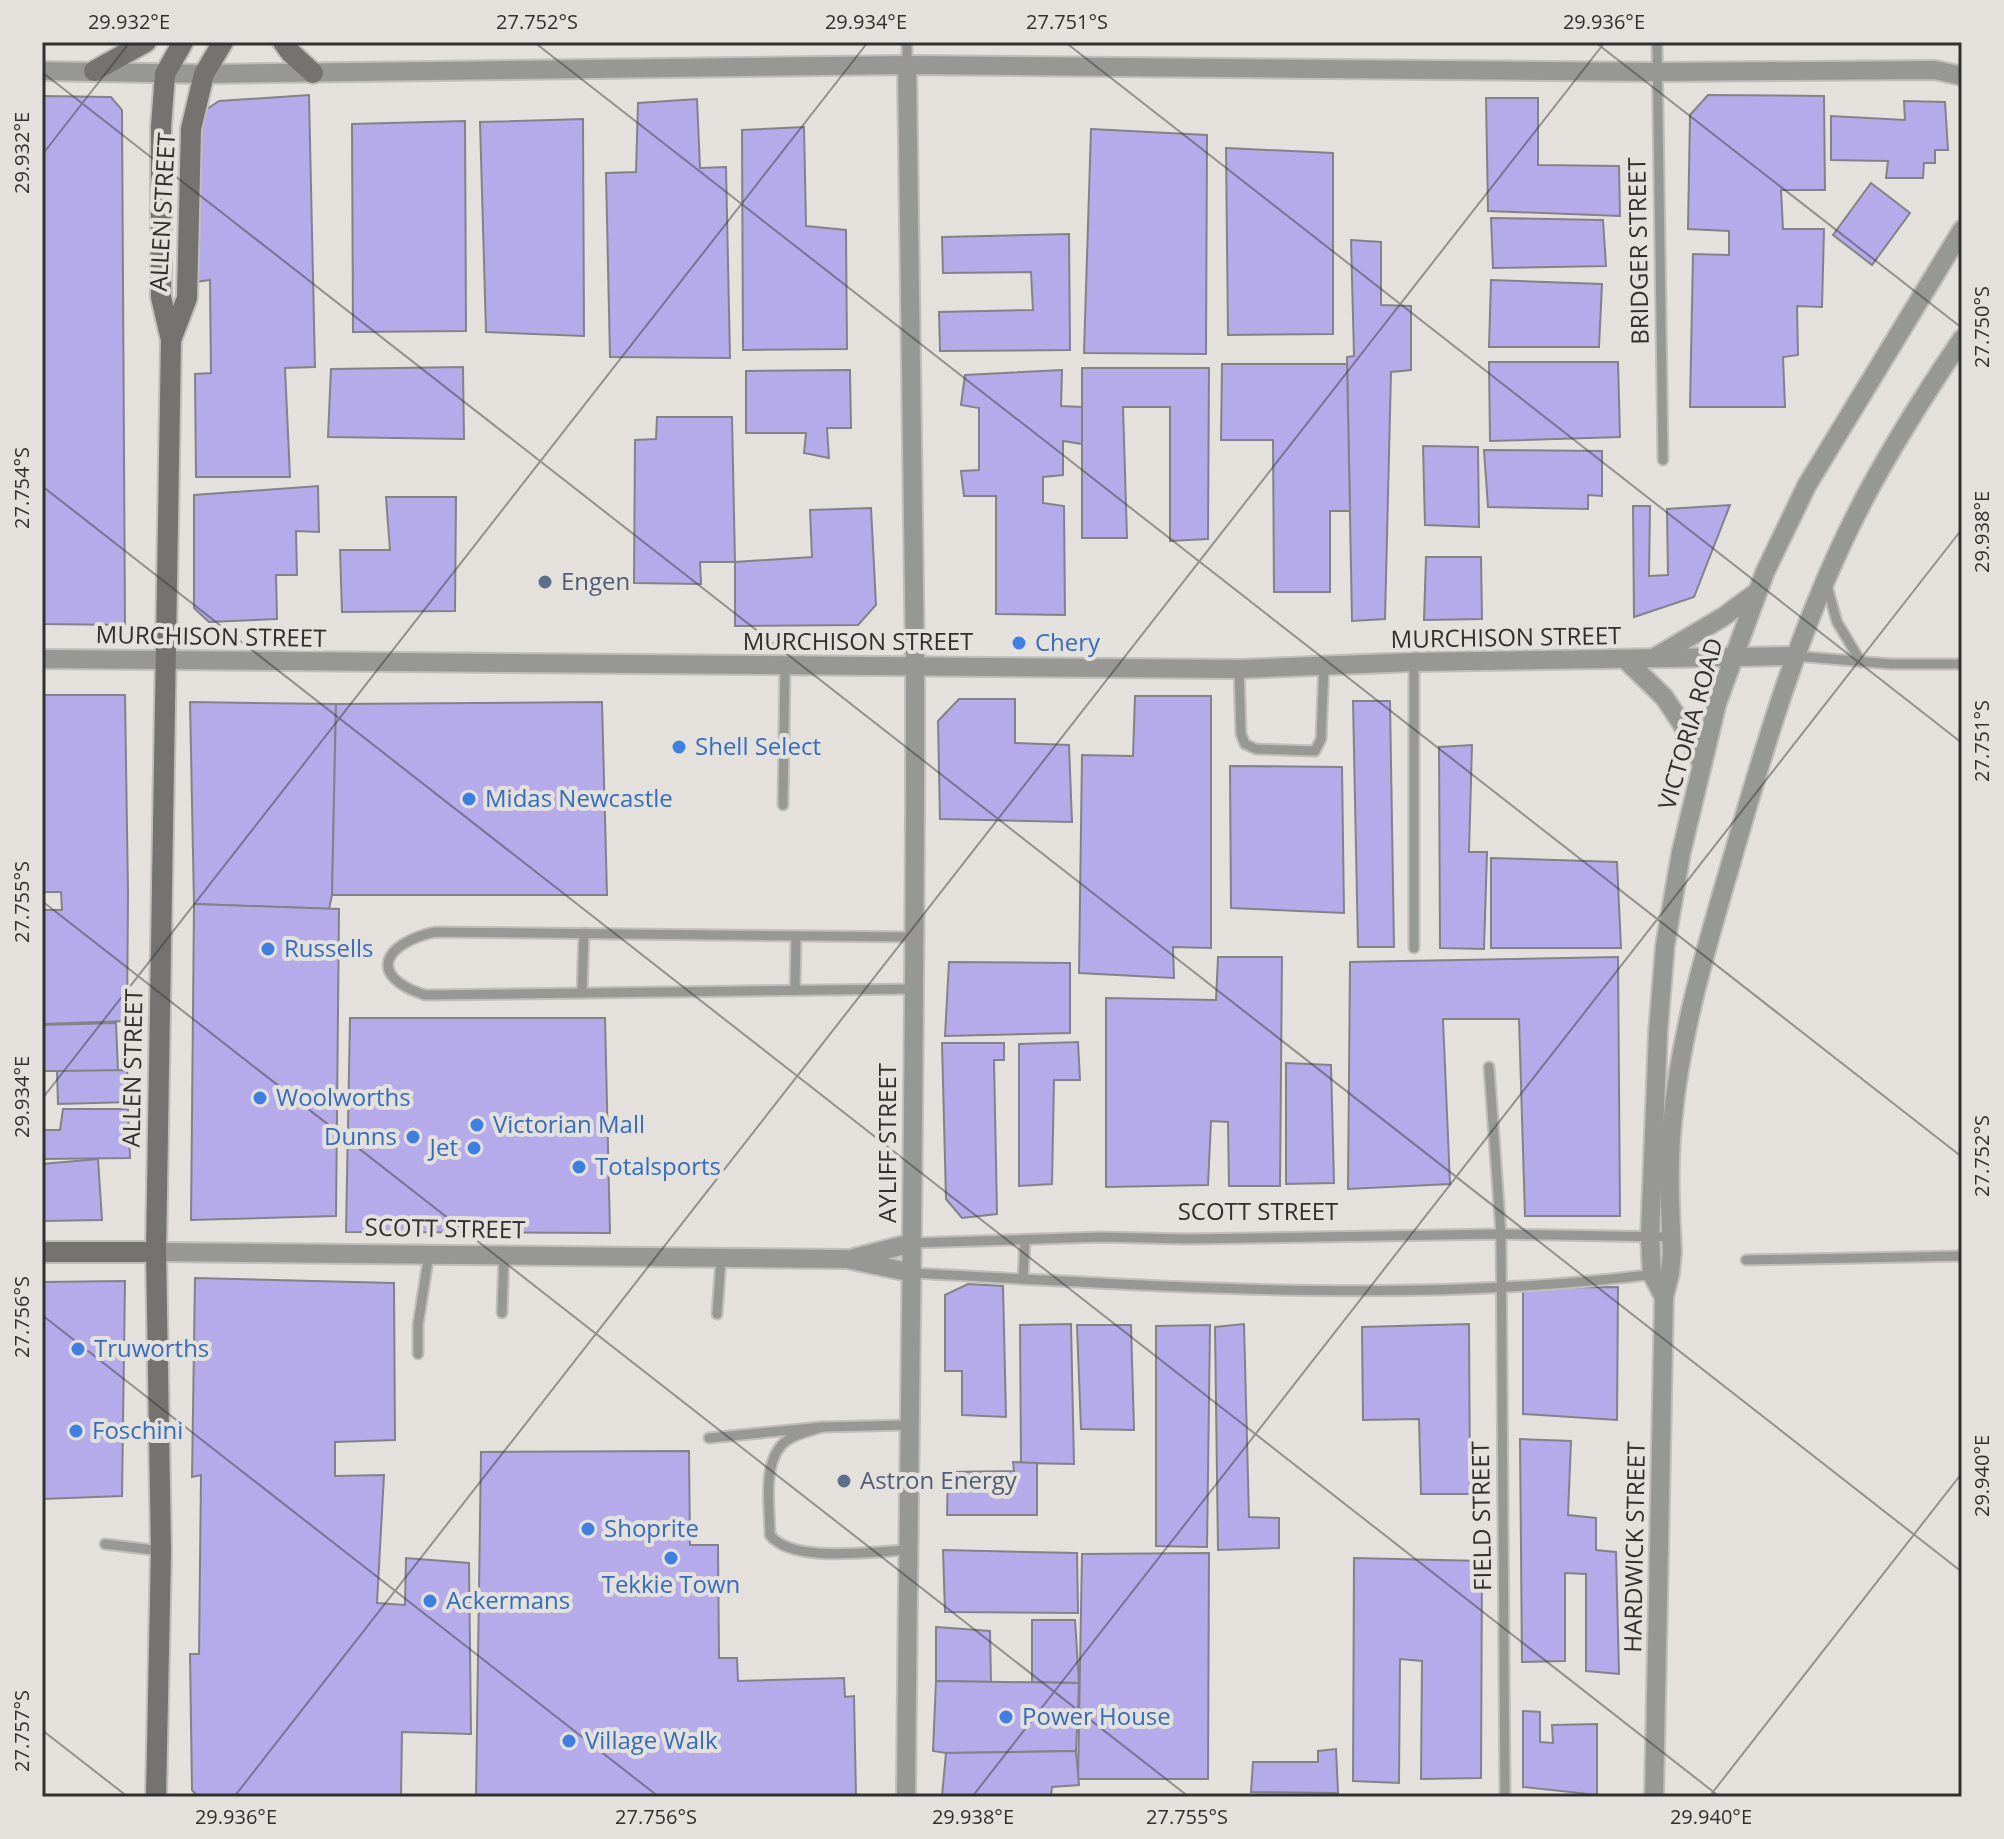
<svg xmlns="http://www.w3.org/2000/svg" width="2004" height="1839" viewBox="0 0 2004 1839" font-family="'Open Sans',sans-serif">
<rect width="100%" height="100%" fill="#e4e1dc"/>
<g fill="#b5aaea" stroke="#838287" stroke-width="2">
<path d="M309,95L315,367L285,368L290,477H196L195,374L211,373L210,280L196,282L198,115L219,101Z"/>
<path d="M1708,95L1824,96L1825,190H1781L1783,229H1824L1822,307L1797,306L1798,355L1783,357L1785,407H1690L1693,254L1729,255V231L1688,229L1690,115Z"/>
<path d="M42,96L111,97L122,110L125,625L42,624Z"/>
<path d="M1486,98H1538V165L1619,166L1620,216L1488,211Z"/>
<path d="M697,99L700,168L726,167L730,358L610,357L606,173L636,172L638,103Z"/>
<path d="M1904,101L1945,102L1948,150H1935V163H1924L1923,178H1886L1888,161L1831,160V116L1905,120Z"/>
<path d="M583,119L584,336L486,332L480,122Z"/>
<path d="M465,121L466,331L353,332L352,124Z"/>
<path d="M804,127L806,226L846,230L847,349L743,350L742,130Z"/>
<path d="M1091,129L1207,135L1206,354L1084,353Z"/>
<path d="M1226,148L1333,153V334L1228,335Z"/>
<path d="M1871,183L1910,213L1872,265L1833,235Z"/>
<path d="M1491,218L1603,220L1606,266L1493,268Z"/>
<path d="M1069,234L1070,350L940,351L939,312L1033,310L1031,272L943,273L942,237Z"/>
<path d="M1351,240L1381,242V305L1411,306V370L1391,372L1385,619L1352,621L1347,357L1354,356Z"/>
<path d="M1491,280L1602,284L1599,347H1489Z"/>
<path d="M1489,362H1618L1620,437L1490,441Z"/>
<path d="M1222,364H1347L1350,511H1330V592H1274L1273,440H1221Z"/>
<path d="M463,367L464,439L328,437L331,369Z"/>
<path d="M1082,368H1209L1208,539L1170,541V407H1123L1127,538H1082Z"/>
<path d="M850,370L851,428H827L829,458L804,453L806,433H746V371Z"/>
<path d="M1062,370L1061,406L1082,407V444L1063,441V475L1043,477V503L1064,506L1065,615L996,614V496H964L961,471L979,470V408L961,405L965,375Z"/>
<path d="M657,417H732L735,562H700L701,584L634,583L635,440L656,439Z"/>
<path d="M1423,446L1478,447L1479,527L1425,525Z"/>
<path d="M1484,450L1602,451V496L1588,495V509L1488,507Z"/>
<path d="M318,486L319,532L296,531L297,575H276L277,619L209,622L194,608V495Z"/>
<path d="M386,497H456L455,611L342,612L340,550H390Z"/>
<path d="M1730,505L1694,597L1634,617L1633,506H1650L1649,576L1668,575L1667,509Z"/>
<path d="M871,508L876,605L858,625L735,626V562L812,557L810,510Z"/>
<path d="M1426,557H1481L1482,619L1424,620Z"/>
<path d="M42,695H125L128,894L127,1021L42,1024V910H62L61,892H42Z"/>
<path d="M1135,696H1211V948L1173,947L1174,978L1079,973L1082,755L1133,756Z"/>
<path d="M959,699H1015V743L1069,745L1072,822L940,819L938,721Z"/>
<path d="M1353,701H1390L1394,947H1358Z"/>
<path d="M190,702L336,704L332,895L329,909L194,904Z"/>
<path d="M602,702L607,895H332L336,704Z"/>
<path d="M1472,745L1469,852H1487L1484,949L1440,948L1439,747Z"/>
<path d="M1230,766L1342,767L1344,913L1231,908Z"/>
<path d="M1491,858L1617,862L1621,948H1491Z"/>
<path d="M194,904L339,909L336,1216L191,1220Z"/>
<path d="M1218,957H1282L1280,1186H1229L1228,1122L1211,1121L1208,1185L1106,1187V998L1216,1000Z"/>
<path d="M1618,957L1620,1216H1525L1519,1019H1443L1450,1184L1348,1189L1350,962Z"/>
<path d="M949,962L1070,963V1033L945,1036Z"/>
<path d="M350,1018H605L610,1233L346,1232Z"/>
<path d="M116,1023L118,1071H42V1025Z"/>
<path d="M1078,1042L1080,1080H1054L1052,1184L1019,1186V1044Z"/>
<path d="M942,1043H1004V1060H994L997,1214L962,1218L946,1199Z"/>
<path d="M1286,1063L1331,1065L1334,1183L1286,1184Z"/>
<path d="M127,1070L130,1102L58,1104L57,1071Z"/>
<path d="M63,1109H128L130,1158L42,1159V1130H60Z"/>
<path d="M98,1159L102,1220L42,1221V1164Z"/>
<path d="M195,1278L394,1283L395,1440L335,1442V1476L384,1475L377,1603L405,1605L406,1558L469,1563L471,1734L402,1732L401,1797H198L192,1790L190,1654H199L201,1475L192,1477Z"/>
<path d="M125,1281L122,1496L42,1499V1282Z"/>
<path d="M968,1284L1003,1286L1006,1417L962,1415V1371H945V1295Z"/>
<path d="M1618,1287L1617,1420L1523,1414V1288Z"/>
<path d="M1071,1324L1074,1464L1021,1463L1020,1325Z"/>
<path d="M1244,1324L1249,1517L1279,1518V1548L1218,1550L1215,1327Z"/>
<path d="M1469,1324L1470,1494H1421L1419,1419L1363,1420L1362,1327Z"/>
<path d="M1077,1325H1131L1134,1430L1081,1429Z"/>
<path d="M1210,1325L1207,1547L1156,1546V1326Z"/>
<path d="M1520,1439L1571,1441L1568,1515L1596,1518V1550L1616,1552L1619,1674L1586,1671V1574L1565,1573V1661L1522,1662Z"/>
<path d="M689,1451L690,1545H718L719,1658H737L738,1681L844,1678L845,1697L854,1696L856,1797H476L481,1452Z"/>
<path d="M1013,1462L1037,1463V1515H947L948,1472L1014,1471Z"/>
<path d="M943,1550L1077,1553L1078,1613L945,1612Z"/>
<path d="M1209,1553L1208,1779H1078L1082,1554Z"/>
<path d="M1354,1558L1482,1561L1481,1778L1421,1779L1422,1661L1400,1659L1399,1783L1353,1781Z"/>
<path d="M1032,1620H1075L1079,1683L1032,1682Z"/>
<path d="M936,1627L990,1631L991,1682L936,1681Z"/>
<path d="M936,1681L1079,1683L1076,1751L946,1753L933,1751Z"/>
<path d="M1523,1711L1540,1712V1742L1553,1743L1552,1725L1597,1724V1795L1523,1787Z"/>
<path d="M1336,1749L1338,1793L1251,1792L1253,1762H1318V1751Z"/>
<path d="M1076,1751L1079,1785L1052,1787L1051,1797L942,1796L946,1753Z"/>
</g>
<g fill="none" stroke-linecap="round" stroke-linejoin="round">
<defs>
<g id="lane">
<path d="M1657,42L1663,460"/>
<path d="M907,65V42"/>
<path d="M1827,586L1837,622L1861,662"/>
<path d="M1795,656L1891,664H1962"/>
<path d="M1414,662V948"/>
<path d="M1239,669L1241,734L1245,744L1256,749L1315,751L1321,739L1324,665"/>
<path d="M783,805L785,666"/>
<path d="M913,989L425,995C366,976 384,943 435,932L913,937"/>
<path d="M795,990L796,936"/>
<path d="M582,993L584,933"/>
<path d="M1489,1067L1501,1234L1505,1797"/>
<path d="M912,1243L1101,1237L1186,1239L1501,1234L1671,1237"/>
<path d="M1746,1260L1962,1256"/>
<path d="M913,1273C1159,1286 1409,1305 1655,1274"/>
<path d="M1023,1279L1025,1241"/>
<path d="M502,1313L504,1256"/>
<path d="M717,1314L721,1259"/>
<path d="M418,1354V1325L429,1254"/>
<path d="M822,1427C810,1431 795,1434 786,1441C761,1461 770,1507 770,1535C792,1564 873,1551 908,1550"/>
<path d="M709,1438L822,1427L909,1425"/>
<path d="M105,1544L161,1551"/>
</g>
<g id="street">
<path d="M42,71L204,74L907,65L1656,72L1935,70L1962,76"/>
<path d="M1654,658L1723,617L1757,592"/>
<path d="M42,659L1239,669L1414,662L1795,656"/>
<path d="M1626,660L1664,697L1682,724L1702,764"/>
<path d="M156,1252L847,1259L913,1273"/>
<path d="M854,1258L912,1243"/>
<path d="M1664,1297L1652,1274L1650,1237L1658,1032L1665,946L1681,853L1717,703L1765,572L1807,485L1962,230"/>
<path d="M906,1797C909,1420 916,1043 915,666C914,465 910,265 907,65"/>
<path d="M1654,1797L1664,1297L1670,1273L1672,1252C1670,1211 1668,1167 1672,1125C1680,1031 1709,939 1735,849C1766,741 1799,632 1848,531C1880,464 1920,401 1962,339"/>
</g>
<g id="secondary">
<path d="M283,42L291,53L313,73"/>
<path d="M94,71L146,42"/>
<path d="M171,340L187,298L191,129L204,74L223,42"/>
<path d="M42,1252H156"/>
<path d="M156,1797L161,1551L156,1252L171,340L161,297V127L165,74L183,42"/>
</g>
</defs>
<use href="#lane" stroke="#c0beb9" stroke-width="13"/>
<use href="#street" stroke="#c0beb9" stroke-width="22"/>
<use href="#secondary" stroke="#c0beb9" stroke-width="24"/>
<use href="#lane" stroke="#979794" stroke-width="9"/>
<use href="#street" stroke="#979794" stroke-width="18"/>
<use href="#secondary" stroke="#747370" stroke-width="20"/>
</g>
<path fill="none" stroke="#31302e" stroke-width="2" stroke-opacity="0.45" d="M534,42L1962,1157M1065,42L1962,743M1595,42L1962,328M42,72L1962,1572M42,155L130,42M42,486L1720,1797M42,901L1189,1797M42,1099L868,42M42,1315L659,1797M42,1730L128,1797M234,1797L1605,42M972,1797L1962,529M1709,1797L1962,1473"/>
<g fill="#5c6f8a" stroke="#e4e1dc" stroke-width="3">
<circle cx="545" cy="582" r="8"/>
<circle cx="844" cy="1481" r="8"/>
</g>
<g fill="#3f7fe0" stroke="#e4e1dc" stroke-width="3">
<circle cx="1019" cy="643" r="8"/>
<circle cx="679" cy="747" r="8"/>
<circle cx="469" cy="799" r="8"/>
<circle cx="268" cy="949" r="8"/>
<circle cx="260" cy="1098" r="8"/>
<circle cx="477" cy="1125" r="8"/>
<circle cx="413" cy="1137" r="8"/>
<circle cx="474" cy="1148" r="8"/>
<circle cx="579" cy="1167" r="8"/>
<circle cx="78" cy="1349" r="8"/>
<circle cx="76" cy="1431" r="8"/>
<circle cx="588" cy="1529" r="8"/>
<circle cx="671" cy="1558" r="8"/>
<circle cx="430" cy="1601" r="8"/>
<circle cx="1006" cy="1717" r="8"/>
<circle cx="569" cy="1741" r="8"/>
</g>
<g text-anchor="middle" stroke-width="8" stroke-linejoin="round" paint-order="stroke">
<g font-size="24" fill="#31302e" stroke="#e4e1dc">
<text transform="translate(163 212) rotate(-87)" y="8">ALLEN STREET</text>
<text transform="translate(1639 251) rotate(-91)" y="8">BRIDGER STREET</text>
<text transform="translate(211 637) rotate(1)" y="8">MURCHISON STREET</text>
<text transform="translate(1506 638) rotate(-1)" y="8">MURCHISON STREET</text>
<text x="858" y="650">MURCHISON STREET</text>
<text transform="translate(1691 724) rotate(-74)" y="8">VICTORIA ROAD</text>
<text transform="translate(133 1068) rotate(-89)" y="8">ALLEN STREET</text>
<text transform="translate(888 1143) rotate(-90)" y="8">AYLIFF STREET</text>
<text x="1258" y="1220">SCOTT STREET</text>
<text transform="translate(445 1229) rotate(1)" y="8">SCOTT STREET</text>
<text transform="translate(1482 1516) rotate(-91)" y="8">FIELD STREET</text>
<text transform="translate(1635 1547) rotate(-89)" y="8">HARDWICK STREET</text>
</g>
<g font-size="24" fill="#4e5e75" stroke="#e4e1dc" text-anchor="start">
<text x="561" y="590">Engen</text>
<text x="860" y="1489">Astron Energy</text>
</g>
<g font-size="24" fill="#366cbe" stroke="#e4e1dc" text-anchor="start">
<text x="1035" y="651">Chery</text>
<text x="695" y="755">Shell Select</text>
<text x="485" y="807">Midas Newcastle</text>
<text x="284" y="957">Russells</text>
<text x="276" y="1106">Woolworths</text>
<text x="493" y="1133">Victorian Mall</text>
<text x="397" y="1145" text-anchor="end">Dunns</text>
<text x="458" y="1156" text-anchor="end">Jet</text>
<text x="595" y="1175">Totalsports</text>
<text x="94" y="1357">Truworths</text>
<text x="92" y="1439">Foschini</text>
<text x="604" y="1537">Shoprite</text>
<text x="671" y="1593" text-anchor="middle">Tekkie Town</text>
<text x="446" y="1609">Ackermans</text>
<text x="1022" y="1725">Power House</text>
<text x="585" y="1749">Village Walk</text>
</g>
</g>
<rect width="2004" height="1839" fill="none" stroke="#e4e1dc" stroke-width="88"/>
<rect x="44" y="44" width="1916" height="1751" fill="none" stroke="#31302e" stroke-width="3"/>
<g font-size="20" text-anchor="middle" fill="#31302e">
<text x="129" y="29">29.932°E</text>
<text x="537" y="29">27.752°S</text>
<text x="866" y="29">29.934°E</text>
<text x="1067" y="29">27.751°S</text>
<text x="1604" y="29">29.936°E</text>
<text transform="translate(22 153) rotate(-90)" y="7">29.932°E</text>
<text transform="translate(1982 327) rotate(-90)" y="7">27.750°S</text>
<text transform="translate(22 488) rotate(-90)" y="7">27.754°S</text>
<text transform="translate(1982 532) rotate(-90)" y="7">29.938°E</text>
<text transform="translate(1982 741) rotate(-90)" y="7">27.751°S</text>
<text transform="translate(22 902) rotate(-90)" y="7">27.755°S</text>
<text transform="translate(22 1097) rotate(-90)" y="7">29.934°E</text>
<text transform="translate(1982 1156) rotate(-90)" y="7">27.752°S</text>
<text transform="translate(22 1317) rotate(-90)" y="7">27.756°S</text>
<text transform="translate(1982 1476) rotate(-90)" y="7">29.940°E</text>
<text transform="translate(22 1731) rotate(-90)" y="7">27.757°S</text>
<text x="236" y="1824">29.936°E</text>
<text x="656" y="1824">27.756°S</text>
<text x="973" y="1824">29.938°E</text>
<text x="1187" y="1824">27.755°S</text>
<text x="1711" y="1824">29.940°E</text>
</g>
</svg>
